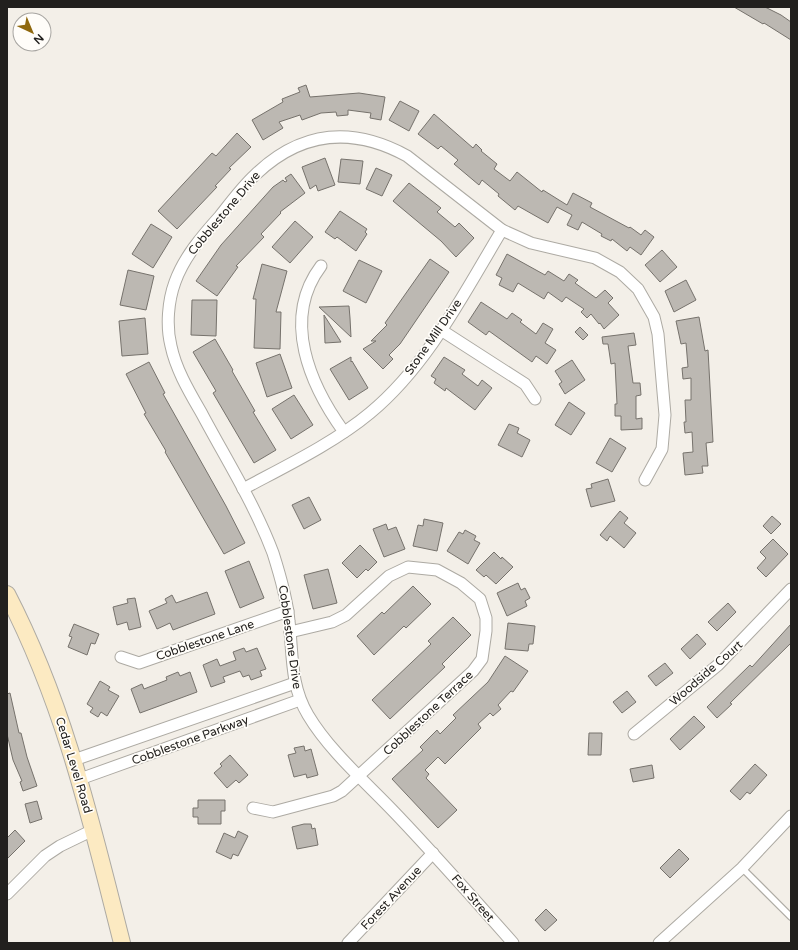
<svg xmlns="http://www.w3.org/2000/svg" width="798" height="950" viewBox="0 0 798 950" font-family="'Varela Round',sans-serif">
<rect width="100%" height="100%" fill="#f3efe8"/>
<g fill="#bcb8b2" stroke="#76726c">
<path d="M734,7H765L781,15L791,22V40L764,23L763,24Z"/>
<path d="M306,85L310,97L359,93L385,97L381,120L370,118L371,113L348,110V115L337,116L336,112L321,113L302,120L300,115L279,122L283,128L263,140L252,120L283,102L282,99L300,92L298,88Z"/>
<path d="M400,101L419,111L409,131L389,120Z"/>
<path d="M434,114L473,148L476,144L482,150L481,151L497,164L494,169L510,181L517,172L542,192L543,190L567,205L573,193L592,203L590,207L629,228L630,227L641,235L645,230L654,237L641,255L630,247L627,251L612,239L611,241L601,236L602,234L582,222L578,230L567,225L572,215L557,207L548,223L518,206L515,210L498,196L499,194L482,180L479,185L454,164L458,160L441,146L438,149L418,134Z"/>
<path d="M237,133L251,147L229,168L231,169L215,186L217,187L177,229L158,211L212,153L216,156Z"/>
<path d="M325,158L335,185L318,191L316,185L310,189L302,167Z"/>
<path d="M341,159L363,161L360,184L338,182Z"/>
<path d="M376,168L392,175L382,196L366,189Z"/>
<path d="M291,174L305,193L280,212L281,213L261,234L264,237L236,266L238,267L217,296L196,281L221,245L273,187L283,180L285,182L287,181L285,178Z"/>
<path d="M409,183L441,208L437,212L455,227L459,223L474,238L456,257L441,241L393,201Z"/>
<path d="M340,211L367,229L365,232L367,234L356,251L337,237L335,239L325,232Z"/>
<path d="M295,221L313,237L290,263L272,247Z"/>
<path d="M151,224L172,237L153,268L132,254Z"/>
<path d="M662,250L677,267L660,282L645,265Z"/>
<path d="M507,254L545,275L548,271L564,281L569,274L578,280L575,283L596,298L605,290L613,298L608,303L619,315L604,329L600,323L599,324L591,314L587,318L581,312L584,309L566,297L562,302L548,292L544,299L518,283L513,292L499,285L502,278L496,275Z"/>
<path d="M430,259L449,272L400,344L389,355L393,359L383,369L363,349L376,341H371L387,325L385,323Z"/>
<path d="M359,260L382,271L366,303L343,291Z"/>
<path d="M262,264L287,271L276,312H281L280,349L254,348L256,299H253Z"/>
<path d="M128,270L154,276L146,310L120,305Z"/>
<path d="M686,280L696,300L674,312L665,291Z"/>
<path d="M192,300H217L216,336L191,335Z"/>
<path d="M481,302L507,319L512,313L522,320L520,322L536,334L543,323L553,329L545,343L556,350L547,364L536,356L532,362L489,331L486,335L468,322Z"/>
<path d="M349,306L350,318L351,337L319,307Z"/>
<path d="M324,315L341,342L325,343Z"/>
<path d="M699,317L705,351L708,350L713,442L706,443L708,466H702L703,473L685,475L683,453L693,452L692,432L685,433L684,422H686L685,400H691V378L683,379L682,368L688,367L686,343L681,344L676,321Z"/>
<path d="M145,318L148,354L122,356L119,321Z"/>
<path d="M580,327L588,335L583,340L575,332Z"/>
<path d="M634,333L636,345L628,346L633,383H640L641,395L636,396V419L642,418V429L621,430V416H615V404H617L615,363L611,364L608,344H603L602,337Z"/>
<path d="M215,339L233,370L232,371L255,411L253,412L276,450L254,463L213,393L216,391L193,352Z"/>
<path d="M280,354L292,388L267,397L256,363Z"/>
<path d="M351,357V362L352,361L368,388L349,400L330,369Z"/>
<path d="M444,357L465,370L462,374L478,386L482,380L492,388L475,410L446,388L445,391L434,383L436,379L431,376Z"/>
<path d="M572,360L585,380L565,394L559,384L562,382L555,371Z"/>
<path d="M149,362L165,393L163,394L226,506L245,543L224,554L165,452L166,451L144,414L146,413L126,374Z"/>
<path d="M294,395L313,425L291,439L272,409Z"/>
<path d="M569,402L585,413L571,435L555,425Z"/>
<path d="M509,424L519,428L517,433L530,440L522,457L498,445Z"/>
<path d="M610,438L626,448L612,472L596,463Z"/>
<path d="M608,479L615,501L591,507L586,489L592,488L591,484Z"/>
<path d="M309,497L321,520L304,529L292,505Z"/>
<path d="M620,511L628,518L624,523L636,533L624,548L610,536L607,541L600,535Z"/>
<path d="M772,516L781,524L771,534L763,526Z"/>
<path d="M424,519L443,523L437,551L413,546L418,525L423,526Z"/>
<path d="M386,524L388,530L396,527L405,549L384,557L373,529Z"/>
<path d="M465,530L476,536L474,540L480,543L468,564L447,551L459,532L463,534Z"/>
<path d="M773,539L788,554L766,577L757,568L766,558L760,552Z"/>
<path d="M360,545L377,562L368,571L366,569L357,578L342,563Z"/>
<path d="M494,552L501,559L502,557L513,567L496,584L486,575L484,577L476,570Z"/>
<path d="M249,561L264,598L240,608L225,571Z"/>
<path d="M328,569L337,603L313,609L304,575Z"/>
<path d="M518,583L521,590L525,588L530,598L525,601L527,606L507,616L497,593Z"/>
<path d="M413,586L431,604L406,628L404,626L374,655L357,636L382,612L384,614Z"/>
<path d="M207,592L215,614L173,630L170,623L157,629L149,611L167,603L165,599L172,595L176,603Z"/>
<path d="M135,598L141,627L129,630L127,622L117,625L113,607L128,603L127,599Z"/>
<path d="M728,603L736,612L717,631L708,622Z"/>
<path d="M453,617L471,635L442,664L445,667L390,719L372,700L431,644L428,641Z"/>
<path d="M508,623L535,626L533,644H529L528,651L505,649Z"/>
<path d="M74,624L99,634L95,644L91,643L87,655L68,647L72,637L69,636Z"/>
<path d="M791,624V643L730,703L732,704L717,718L707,707L750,665L752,667Z"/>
<path d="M697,634L706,644L690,659L681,649Z"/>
<path d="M244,648L246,652L257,648L266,669L260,671L262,676L251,680L249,675L243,677L240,671L223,677L225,682L211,687L203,665L217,659L220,666L236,660L233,652Z"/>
<path d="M505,656L528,671L513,692L511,691L498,705L501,709L493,716L490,713L478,724L481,728L445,764L438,757L425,770L429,774L426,778L457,810L438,828L392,779L423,750L420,747L437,730L440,734L456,718L453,715L488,682Z"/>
<path d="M665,663L673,673L656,686L648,676Z"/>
<path d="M178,672L180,676L190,672L197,692L140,713L131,689L142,684L144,689L167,680L166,677Z"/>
<path d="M100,681L110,687L108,690L119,696L107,716L101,712L98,717L90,712L93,708L87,704Z"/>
<path d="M627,691L636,702L622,713L613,702Z"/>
<path d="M10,693L19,733H21L27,757L37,786L23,791L20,782L22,781L13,760L7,734V694Z"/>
<path d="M694,716L705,727L680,750L670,739Z"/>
<path d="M589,733H602L601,755H588Z"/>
<path d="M304,746L305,751L311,749L318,775L307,778L306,774L294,777L288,755L296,753L294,748Z"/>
<path d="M230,755L248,775L239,783L236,780L227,788L214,773L222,766L220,764Z"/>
<path d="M755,764L767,775L750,794L747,792L740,800L730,791Z"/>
<path d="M652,765L654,778L633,782L630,769Z"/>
<path d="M198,800H225V811H221V824H198V817H193V808H198Z"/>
<path d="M37,801L42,819L30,823L25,804Z"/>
<path d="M304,824H311L312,829L315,828L318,845L297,849L292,827Z"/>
<path d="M15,830L25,841L7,859V838Z"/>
<path d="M238,831L248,836L238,856L233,854L231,859L216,852L224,833L235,838Z"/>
<path d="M679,849L689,859L670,878L660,868Z"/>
<path d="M546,909L557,920L545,931L535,920Z"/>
</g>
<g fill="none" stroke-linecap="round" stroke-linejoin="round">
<defs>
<path id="lane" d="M742,868L791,917"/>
<g id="street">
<path d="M321,266C281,319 310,385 344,432"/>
<path d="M441,330L525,384L535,399"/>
<path d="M243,489C284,467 334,443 370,413C428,365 464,293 502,230"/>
<path d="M121,657L139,663L288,611"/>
<path d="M634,734L718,665L791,589"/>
<path d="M74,760L295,683"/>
<path d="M80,779L300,700"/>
<path d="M253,808L273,812L333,796L342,791L473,671L482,659L486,631V618L480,599L461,583L437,570L408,567L389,576L346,615L332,622L290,632"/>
<path d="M7,894L45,856L60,846L93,830"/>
<path d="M348,943L433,853"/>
<path d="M513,943C475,900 437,857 397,815C368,784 330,752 308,715C290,685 293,654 289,621C287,598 280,575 273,553C255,505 226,459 202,414C190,393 176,370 171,346C166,326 168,301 175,282C184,257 202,236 220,216C231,202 242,187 255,175C301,131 352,126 407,156L502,230L531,243L595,258L620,272L638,289L654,317L658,334L665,415L662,449L645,480"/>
<path d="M659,943L742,868L791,816"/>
</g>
<path id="secondary" d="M7,594C65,706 91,821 122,943"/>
</defs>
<use href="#lane" stroke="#adaaa3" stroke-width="8"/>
<use href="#street" stroke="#adaaa3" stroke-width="13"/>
<use href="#secondary" stroke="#adaaa3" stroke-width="18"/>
<use href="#lane" stroke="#fff" stroke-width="5.5"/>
<use href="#street" stroke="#fff" stroke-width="11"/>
<use href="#secondary" stroke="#fceac2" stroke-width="16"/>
</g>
<g text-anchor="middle" stroke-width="3.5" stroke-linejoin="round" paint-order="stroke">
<g font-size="12" fill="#22201e" stroke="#fffdf9">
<text transform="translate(224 213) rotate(-50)" y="4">Cobblestone Drive</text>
<text transform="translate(433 337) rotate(-55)" y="4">Stone Mill Drive</text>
<text transform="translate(290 637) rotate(82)" y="4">Cobblestone Drive</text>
<text transform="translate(205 640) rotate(-19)" y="4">Cobblestone Lane</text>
<text transform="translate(706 673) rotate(-41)" y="4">Woodside Court</text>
<text transform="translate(428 713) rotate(-43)" y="4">Cobblestone Terrace</text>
<text transform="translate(190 740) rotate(-20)" y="4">Cobblestone Parkway</text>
<text transform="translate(74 765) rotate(73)" y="4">Cedar Level Road</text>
<text transform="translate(391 898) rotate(-47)" y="4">Forest Avenue</text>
<text transform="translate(473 898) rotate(49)" y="4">Fox Street</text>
</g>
</g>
<rect width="798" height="950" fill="none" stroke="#22201e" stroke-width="16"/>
<g transform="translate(32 32) rotate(136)"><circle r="19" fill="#fffdf9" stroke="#a7a5a1"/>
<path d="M0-3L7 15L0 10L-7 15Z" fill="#8f680d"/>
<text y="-6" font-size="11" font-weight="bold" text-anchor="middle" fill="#22201e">N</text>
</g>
</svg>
